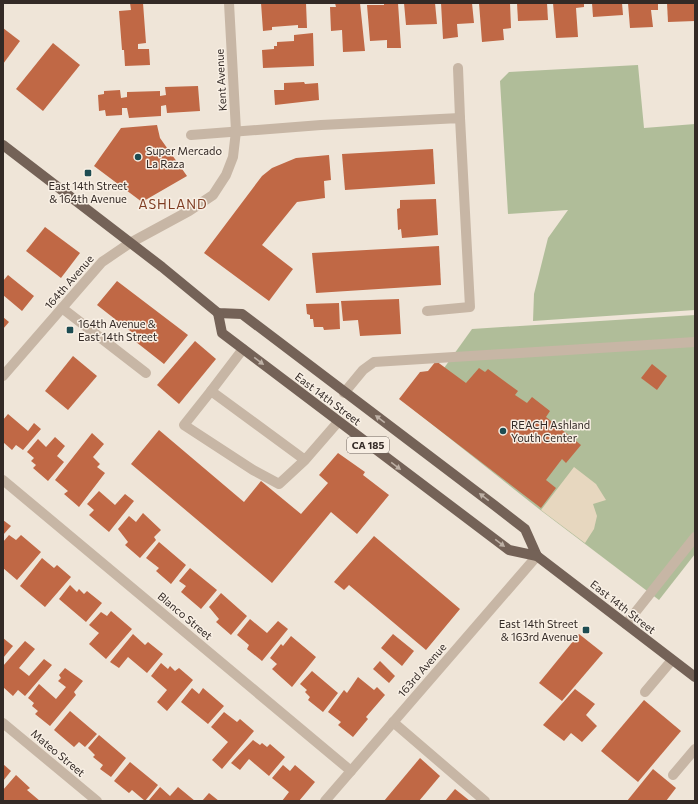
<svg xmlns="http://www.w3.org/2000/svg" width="698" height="804" viewBox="0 0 698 804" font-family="Commissioner,sans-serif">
<rect width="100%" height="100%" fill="#efe5d8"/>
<g fill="#b0bd99">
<path d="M638,65L644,128L695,124V310L533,321L534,294L548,238L568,210L508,214L500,81L509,72Z"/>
<path d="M695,315V554L659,600L539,509L414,410L472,329Z"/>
</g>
<path fill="#e7d7bf" d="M574,467L596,484L606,500L593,504L597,516L594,529L585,543L541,510Z"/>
<g fill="#c06845">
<path d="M130,3H143L146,43L138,44V49H149L150,65L125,66L124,50H122L119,11L131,10Z"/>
<path d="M261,3H306L307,28H298V25L272,27V30L263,31Z"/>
<path d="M335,3H360L365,51L343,52L342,30L331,31L330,7H336Z"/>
<path d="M384,3H398L401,48H387V40L370,41L367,5H384Z"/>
<path d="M404,3H435L437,24L406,25Z"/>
<path d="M441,3H472L474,23L457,24L458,37L443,39Z"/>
<path d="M479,3H510L511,28L503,29L504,40L482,42Z"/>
<path d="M517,3H547L548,20L518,21Z"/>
<path d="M553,3H584V7L576,8L578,37L556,38Z"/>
<path d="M592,3H622L623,15L593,17Z"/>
<path d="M628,3H658V10H651L653,27L630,28Z"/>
<path d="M667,3H695V21L668,22Z"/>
<path d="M3,28L20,41L3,64Z"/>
<path d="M313,33L314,66L263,68L262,50L274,49V46H277V42L294,41V35Z"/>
<path d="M53,43L80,65L43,111L16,89Z"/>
<path d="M304,82L305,84L318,83L319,100L275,105L274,90H284V83Z"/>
<path d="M198,86L200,111L167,113L166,105L161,106V116L129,118L127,108H122V115L106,116L105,110L99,111L98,95L104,94V91L120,90L121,98L127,97V92L160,91V96L166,95L165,87Z"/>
<path d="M157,125L160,138L187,176L142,202L94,166L121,128Z"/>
<path d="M433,149L435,184L345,190L342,154Z"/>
<path d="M329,155L331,180L324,181L325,198L297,202L262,245L293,269L269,301L204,253L262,176L272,168L296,158Z"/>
<path d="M436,199L438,235L402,238L401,229L398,230L397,209L400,208V200Z"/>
<path d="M45,227L80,253L61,278L26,251Z"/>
<path d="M439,246L441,285L316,293L312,253Z"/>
<path d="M8,275L34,296L22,311L3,295V281Z"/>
<path d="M117,281L188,335L164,364L131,338L134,334L97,305Z"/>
<path d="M399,299L401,334L360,336L358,320L343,321L341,301Z"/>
<path d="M339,303L340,329L324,330L323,327H314L313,319H310V315L307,314L306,304Z"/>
<path d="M3,317L9,322L3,329Z"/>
<path d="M195,341L216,359L179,404L157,385Z"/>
<path d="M73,356L97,376L68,410L45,391Z"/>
<path d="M436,361L466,383L479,368L485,372L488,369L518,391L515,395L527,403L532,397L550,411L546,417L581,445L566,463L562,459L546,480L556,488L541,508L399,399L420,372L428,371Z"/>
<path d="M652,364L667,376L657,390L641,378Z"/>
<path d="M8,414L28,431L34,423L41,429L23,450L16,445L12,450L3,442V420Z"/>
<path d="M159,430L244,502L261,481L301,514L328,483L319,475L338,453L365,472L363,475L389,495L357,534L331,512L272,583L131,464Z"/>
<path d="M92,433L104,444L93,457L100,464L97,467L105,473L79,507L64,494L68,491L55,480Z"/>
<path d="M55,437L65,446L57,456L64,462L48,481L33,468L36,465L31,461L34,458L27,452L38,439L46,447Z"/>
<path d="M99,491L115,505L125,494L134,501L109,532L89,515L94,510L87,504Z"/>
<path d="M143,513L161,530L154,537L156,540L140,558L125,545L128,542L118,529L129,516L136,522Z"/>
<path d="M3,520L11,526L3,535Z"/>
<path d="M9,535L16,540L21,535L41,552L17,580L3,568V542Z"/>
<path d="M374,536L460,609L426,650L349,585L344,590L334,582Z"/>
<path d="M159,542L186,565L171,584L156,571L159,568L146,558Z"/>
<path d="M42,558L54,568L57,565L71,577L45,607L20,586Z"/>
<path d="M190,568L217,590L201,609L181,592L186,586L179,581Z"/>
<path d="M70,585L77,592L79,589L84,594L87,591L102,603L86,622L59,599Z"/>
<path d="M221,593L247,616L231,635L216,622L219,619L209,607Z"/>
<path d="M111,611L132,629L106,659L89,644L99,633L89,625L101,612L107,616Z"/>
<path d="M250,619L267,633L278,621L288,629L262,661L247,649L249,645L237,635Z"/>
<path d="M133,634L145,645L148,642L163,654L147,673L128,657L119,668L110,662Z"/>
<path d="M393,634L414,651L402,666L381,648Z"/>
<path d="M579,634L603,653L562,701L539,683Z"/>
<path d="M291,636L316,657L292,687L272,669L277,664L270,658L281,644L283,646Z"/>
<path d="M3,638L13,646L3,658Z"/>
<path d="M25,641L35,649L19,668L29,676L44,659L52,665L25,696L18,690L13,696L3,687V666Z"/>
<path d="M380,661L395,676L389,683L373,669Z"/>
<path d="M161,663L168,669L170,666L175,671L179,668L193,680L167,711L157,702L167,690L151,676Z"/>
<path d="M65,668L83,681L74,692L76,695L50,726L35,714L38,711L32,706L34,703L28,698L39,684L56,699L66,687L58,681L61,678L59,675Z"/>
<path d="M312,671L338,693L323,712L308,700L310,697L305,692L307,690L300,684Z"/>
<path d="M358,677L374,690L377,687L385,695L366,717L368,719L353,737L338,725L341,722L328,712L344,690L347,693Z"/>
<path d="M192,688L199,694L203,688L224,706L208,724L181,702Z"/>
<path d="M575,689L595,704L586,715L597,726L582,742L571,733L564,741L543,725Z"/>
<path d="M644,700L681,731L638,782L601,751Z"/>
<path d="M70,711L97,734L85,747L79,742L74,747L54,730Z"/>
<path d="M224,712L237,722L240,719L254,731L222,769L212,760L228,742L211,727Z"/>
<path d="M99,735L126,758L111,777L100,769L103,765L93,757L95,755L88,748Z"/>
<path d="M253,740L260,745L262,743L267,747L270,744L285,757L269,776L249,759L240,770L231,763Z"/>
<path d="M420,758L440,776L419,801H384Z"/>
<path d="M130,762L158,785L145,801L132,790L129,793L114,781Z"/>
<path d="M3,764L11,771L3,781Z"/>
<path d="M283,765L290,771L295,765L315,782L299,801H282L289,792L272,778Z"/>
<path d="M653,769L676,788L666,801H627Z"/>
<path d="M16,775L30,788L27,790L40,801H3V790Z"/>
<path d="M160,787L170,796L178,787L195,801H150L149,800Z"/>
<path d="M455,789L470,801H445Z"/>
<path d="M209,793L219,801H202Z"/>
</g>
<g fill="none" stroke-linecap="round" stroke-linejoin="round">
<g stroke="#c7b6a5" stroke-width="10">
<path d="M458,68L460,118"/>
<path d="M191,135L321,125L460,118L470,307L427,311"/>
<path d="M62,308L146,373"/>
<path d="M3,376L102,262L130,243L189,211L213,195L226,175L233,157L236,131L229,3"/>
<path d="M211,391L243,349"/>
<path d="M344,393L363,370L374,362L695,342"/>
<path d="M305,460L211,391L184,425L253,470L279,484L305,460L338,422"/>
<path d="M3,480L351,771"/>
<path d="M626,624L695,537"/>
<path d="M645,692L672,660"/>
<path d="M393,722L485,801"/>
<path d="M3,723L97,801"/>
<path d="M673,775L695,749"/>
<path d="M325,801L537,556"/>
</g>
<g stroke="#746257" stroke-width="10">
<path d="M3,145L162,267L218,313L242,314L494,505L525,529L537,556"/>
<path d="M218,313L222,333L509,550L537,556L695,677"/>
</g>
</g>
<defs><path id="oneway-solid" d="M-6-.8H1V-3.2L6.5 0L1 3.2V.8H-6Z"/></defs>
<g fill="#bdb0a5">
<use href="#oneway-solid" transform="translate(259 361) rotate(37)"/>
<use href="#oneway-solid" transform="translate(380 419) rotate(-143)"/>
<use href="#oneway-solid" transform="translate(396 466) rotate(37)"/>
<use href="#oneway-solid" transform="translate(484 497) rotate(-143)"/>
<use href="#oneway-solid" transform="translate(500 543) rotate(37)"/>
</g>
<g fill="#1d4c52" stroke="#f8efe4" stroke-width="1.5">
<circle cx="138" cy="157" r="4"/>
<rect x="84" y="169" width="8" height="8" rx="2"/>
<rect x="66" y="326" width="8" height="8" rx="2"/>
<circle cx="503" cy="431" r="4"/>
<rect x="582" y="626" width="8" height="8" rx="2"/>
</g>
<g text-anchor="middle" stroke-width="3" stroke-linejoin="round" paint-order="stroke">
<rect fill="#f8efe4" stroke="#6e655f" stroke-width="1" x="347" y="437" width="42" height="16" rx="3"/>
<g font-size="10" font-weight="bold" fill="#332a26">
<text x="368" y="449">CA 185</text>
</g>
<g font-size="11" fill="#332a26" stroke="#f8efe4">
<text transform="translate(221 80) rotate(-93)" y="4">Kent Avenue</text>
<text transform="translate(69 282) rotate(-49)" y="4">164th Avenue</text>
<text transform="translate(328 399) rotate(37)" y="4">East 14th Street</text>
<text transform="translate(623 607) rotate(38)" y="4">East 14th Street</text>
<text transform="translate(185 616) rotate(40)" y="4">Blanco Street</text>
<text transform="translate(422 670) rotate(-49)" y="4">163rd Avenue</text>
<text transform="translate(58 753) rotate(40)" y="4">Mateo Street</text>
</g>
<g font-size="11" fill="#332a26" stroke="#f8efe4" text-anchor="start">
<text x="146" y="155">Super Mercado<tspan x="146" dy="13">La Raza</tspan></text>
<text x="88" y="190" text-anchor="middle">East 14th Street<tspan x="88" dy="13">&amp; 164th Avenue</tspan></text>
<text x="78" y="328">164th Avenue &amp;<tspan x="78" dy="13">East 14th Street</tspan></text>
<text x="511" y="429">REACH Ashland<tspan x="511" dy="13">Youth Center</tspan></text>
<text x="578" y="628" text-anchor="end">East 14th Street<tspan x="578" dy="13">&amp; 163rd Avenue</tspan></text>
</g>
<g font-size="13" letter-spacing="1" fill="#7e3c22" stroke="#f8efe4">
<text x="173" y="209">ASHLAND</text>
</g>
</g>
<rect width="698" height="804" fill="none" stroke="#332a26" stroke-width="8"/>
</svg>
